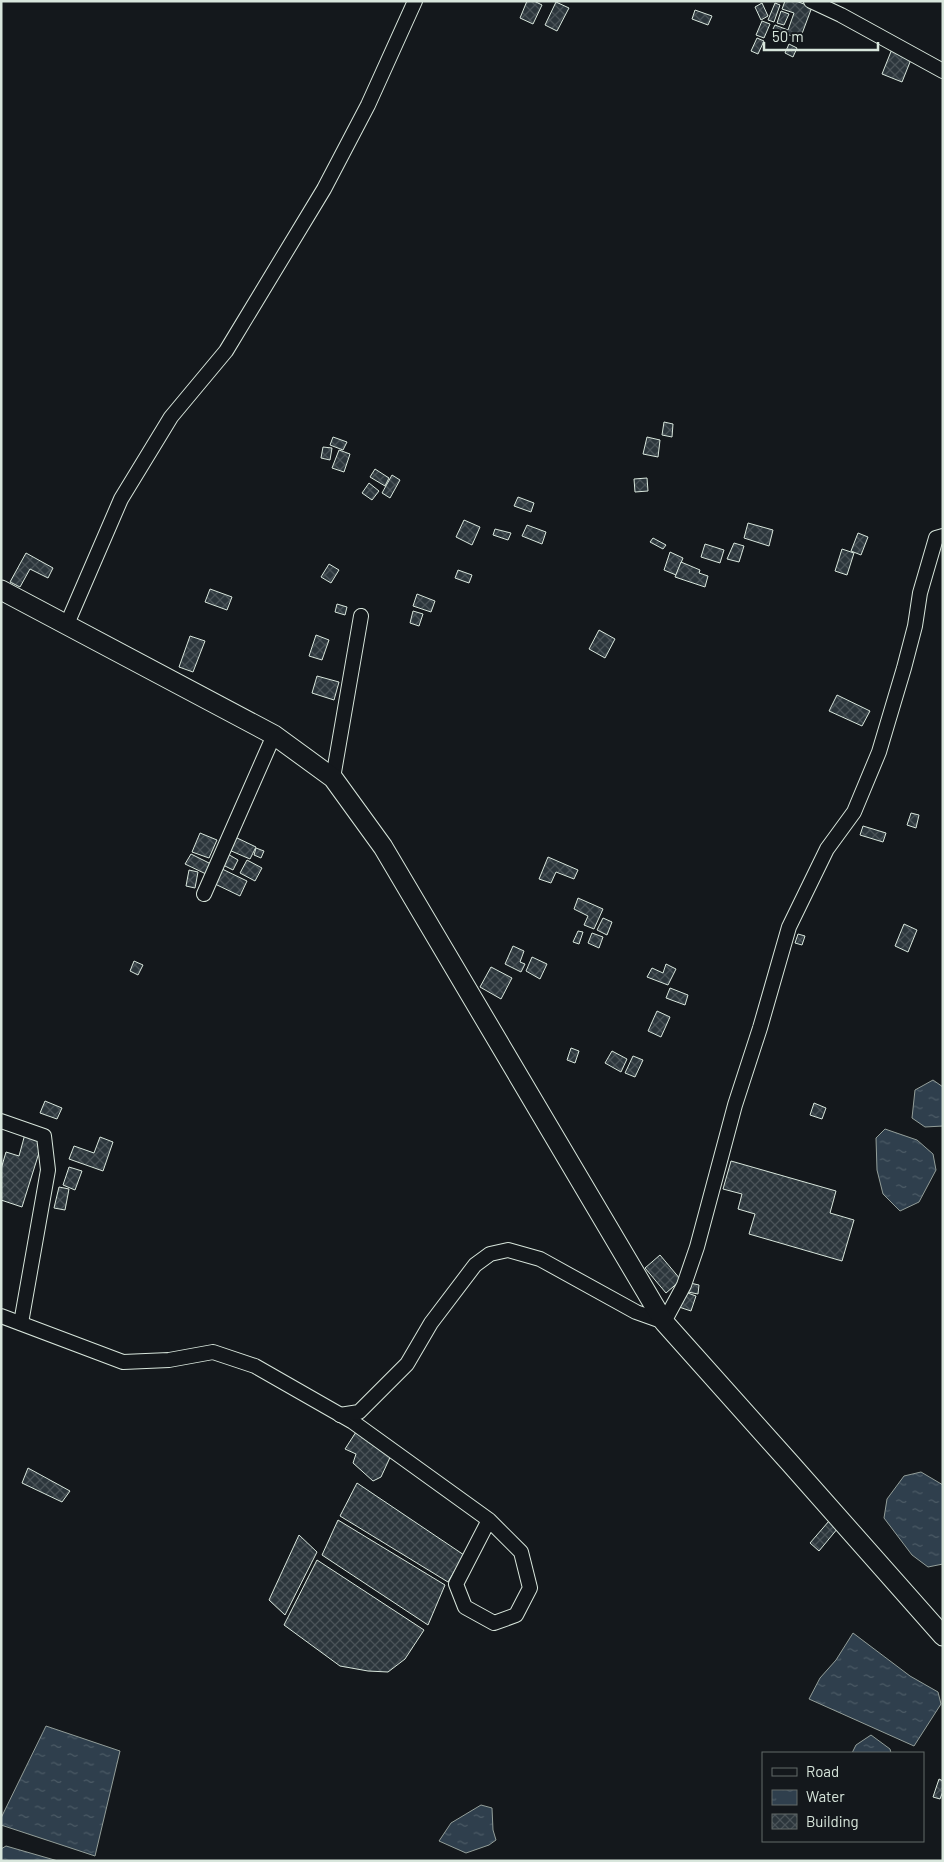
<svg xmlns="http://www.w3.org/2000/svg" width="944" height="1862" viewBox="0 0 944 1862" font-family="Barlow,sans-serif">
<defs>
<pattern id="water-ripples" width="26" height="14" patternUnits="userSpaceOnUse" patternTransform="scale(1.25)"><rect width="26" height="14" fill="#2f3f4d"/><path d="M2 4q2-2 4 0t4 0M15 11q2-2 4 0t4 0" fill="none" stroke="#4c5b66"/></pattern>
<pattern id="building-cross-hatch" width="8" height="8" patternUnits="userSpaceOnUse" patternTransform="scale(1.25)"><rect width="8" height="8" fill="#2c363c"/><path d="M0 0l8 8M0 8l8-8" fill="none" stroke="#4a5358"/></pattern>
</defs>
<rect width="100%" height="100%" fill="#14181c"/>
<g fill="url(#water-ripples)" stroke="#939e99">
<path d="M933,1080L943,1087V1126L925,1127L912,1118L915,1090Z"/>
<path d="M885,1129L917,1140L933,1154L936,1170L919,1202L900,1211L883,1194L877,1170L876,1138Z"/>
<path d="M921,1472L943,1485V1564L928,1567L912,1555L884,1518L887,1499L904,1476Z"/>
<path d="M853,1633L910,1676L938,1692L941,1704L914,1746L809,1699L820,1678L836,1660Z"/>
<path d="M46,1726L120,1751L95,1856L1,1825V1818Z"/>
<path d="M871,1735L890,1749L891,1753H852L856,1745Z"/>
<path d="M481,1805L492,1808L493,1830L496,1840L489,1845L466,1853L439,1841L451,1823Z"/>
<path d="M6,1846L58,1861H1V1849Z"/>
</g>
<g fill="url(#building-cross-hatch)" stroke="#d8e6dc">
<path d="M527,1H534L542,5L533,24L520,18Z"/>
<path d="M785,1H796L812,7L800,39L773,29L775,25L788,30L794,13L782,9Z"/>
<path d="M556,2L569,8L557,31L545,25Z"/>
<path d="M762,3L768,16L761,20L755,7Z"/>
<path d="M775,3L780,5L774,22L768,20Z"/>
<path d="M695,10L712,16L708,25L692,19Z"/>
<path d="M781,11L789,14L784,25L777,23Z"/>
<path d="M762,21L770,24L764,38L756,35Z"/>
<path d="M757,38L764,41L758,54L751,51Z"/>
<path d="M789,44L797,48L793,57L785,53Z"/>
<path d="M892,49L912,57L902,82L882,74Z"/>
<path d="M664,422L673,424L672,437L662,435Z"/>
<path d="M333,437L347,442L343,450L330,445Z"/>
<path d="M647,437L660,440L658,457L643,454Z"/>
<path d="M323,447L332,448L330,460L321,458Z"/>
<path d="M339,450L350,454L344,472L332,468Z"/>
<path d="M375,469L389,478L385,486L370,477Z"/>
<path d="M392,475L400,480L390,498L382,493Z"/>
<path d="M647,478L648,491L635,492L634,479Z"/>
<path d="M369,483L379,491L372,500L362,493Z"/>
<path d="M518,497L534,503L531,512L514,506Z"/>
<path d="M464,520L480,527L472,545L456,537Z"/>
<path d="M748,523L773,530L769,546L744,538Z"/>
<path d="M527,525L546,532L542,544L522,536Z"/>
<path d="M495,529L511,533L508,540L493,535Z"/>
<path d="M858,533L868,537L861,555L851,551Z"/>
<path d="M653,538L666,545L663,549L650,542Z"/>
<path d="M734,543L744,546L739,562L727,559Z"/>
<path d="M705,544L724,550L720,563L701,557Z"/>
<path d="M842,549L854,553L847,575L835,571Z"/>
<path d="M670,552L683,558L676,575L664,570Z"/>
<path d="M26,553L53,568L48,578L30,569L20,587L10,582Z"/>
<path d="M681,562L700,570L699,573L708,576L705,587L675,577Z"/>
<path d="M329,564L339,570L331,583L321,577Z"/>
<path d="M458,570L472,575L469,583L455,578Z"/>
<path d="M210,589L232,597L227,610L205,602Z"/>
<path d="M417,594L435,601L431,612L413,606Z"/>
<path d="M337,604L347,607L345,615L335,612Z"/>
<path d="M413,611L423,614L419,626L410,623Z"/>
<path d="M599,630L615,639L605,658L589,649Z"/>
<path d="M316,635L329,640L322,660L309,656Z"/>
<path d="M190,636L205,641L193,672L179,667Z"/>
<path d="M317,676L339,682L334,700L312,693Z"/>
<path d="M837,695L870,711L862,726L829,711Z"/>
<path d="M911,813L919,815L916,828L907,825Z"/>
<path d="M863,826L886,833L883,842L860,835Z"/>
<path d="M200,833L217,840L209,858L192,852Z"/>
<path d="M235,837L256,847L250,859L229,850Z"/>
<path d="M256,848L264,851L261,858L254,855Z"/>
<path d="M226,853L238,860L233,870L221,864Z"/>
<path d="M191,854L211,864L206,874L185,864Z"/>
<path d="M548,857L578,870L574,879L556,872L551,883L539,879Z"/>
<path d="M247,860L262,868L255,881L240,873Z"/>
<path d="M220,868L247,881L240,896L213,883Z"/>
<path d="M189,870L198,872L195,888L186,886Z"/>
<path d="M578,898L603,909L594,929L584,925L588,916L574,909Z"/>
<path d="M603,918L612,922L607,935L597,930Z"/>
<path d="M904,924L917,930L908,952L895,946Z"/>
<path d="M578,931L583,932L579,944L573,942Z"/>
<path d="M592,933L603,937L599,948L588,943Z"/>
<path d="M798,934L805,936L802,945L795,943Z"/>
<path d="M513,946L524,951L520,962L525,964L521,972L505,964Z"/>
<path d="M532,957L547,964L540,979L526,971Z"/>
<path d="M134,961L143,965L138,975L130,971Z"/>
<path d="M666,964L676,969L668,985L647,977L652,968L663,973Z"/>
<path d="M491,967L512,978L501,999L480,987Z"/>
<path d="M670,988L688,995L685,1005L666,998Z"/>
<path d="M657,1011L670,1017L661,1037L648,1031Z"/>
<path d="M571,1048L579,1051L575,1063L567,1060Z"/>
<path d="M612,1051L627,1059L621,1072L605,1063Z"/>
<path d="M633,1056L643,1060L635,1077L625,1073Z"/>
<path d="M45,1101L62,1108L57,1119L40,1113Z"/>
<path d="M814,1103L826,1108L822,1119L810,1115Z"/>
<path d="M25,1134L43,1140L22,1207L1,1200V1169L6,1152L19,1156Z"/>
<path d="M100,1137L113,1142L103,1171L69,1159L74,1146L94,1153Z"/>
<path d="M731,1161L836,1191L830,1213L854,1220L842,1261L749,1234L755,1214L738,1209L742,1194L723,1189Z"/>
<path d="M69,1167L82,1171L75,1190L63,1185Z"/>
<path d="M59,1187L69,1189L65,1210L54,1208Z"/>
<path d="M660,1255L681,1280L666,1293L645,1268Z"/>
<path d="M690,1283L699,1285L698,1294L688,1292Z"/>
<path d="M685,1292L696,1296L691,1311L679,1307Z"/>
<path d="M356,1432L393,1451L381,1477L373,1481L353,1463L356,1454L345,1449Z"/>
<path d="M28,1468L70,1491L62,1502L22,1483Z"/>
<path d="M357,1483L464,1555L448,1582L340,1516Z"/>
<path d="M338,1520L445,1585L428,1625L322,1555Z"/>
<path d="M829,1521L838,1528L819,1551L810,1543Z"/>
<path d="M299,1535L317,1552L285,1615L269,1600Z"/>
<path d="M317,1560L424,1630L405,1659L388,1672L368,1671L340,1666L284,1625Z"/>
<path d="M939,1779L943,1781V1791L940,1799L933,1797Z"/>
</g>
<g fill="none" stroke-linecap="round" stroke-linejoin="round">
<defs>
<g id="minor">
<path d="M811,1L841,15L943,71"/>
<path d="M67,624L121,499L171,417L226,351L324,189L368,105L415,1"/>
<path d="M333,778L361,616"/>
<path d="M204,894L274,735"/>
<path d="M1,1121L44,1136L48,1170L21,1323"/>
<path d="M1,1316L123,1362L169,1360L213,1352L255,1366L353,1422L489,1520L521,1552L530,1588L516,1615L494,1623L465,1607L456,1584L489,1520"/>
<path d="M340,1415L359,1412L407,1364L431,1323L475,1265L490,1254L508,1250L540,1259L636,1312L664,1322L684,1285L697,1247L735,1105L760,1028L789,927L827,849L854,812L879,752L904,668L915,626L920,593L936,538L943,536"/>
</g>
<path id="secondary" d="M1,590L274,735L333,778L383,847L664,1322L790,1463L943,1636"/>
</defs>
<use href="#minor" stroke="#d8e6dc" stroke-width="16"/>
<use href="#secondary" stroke="#d8e6dc" stroke-width="21"/>
<use href="#minor" stroke="#14181c" stroke-width="14"/>
<use href="#secondary" stroke="#14181c" stroke-width="19"/>
</g>
<rect width="944" height="1862" fill="none" stroke="#d8e6dc" stroke-width="5"/>
<rect x="762" y="1752" width="162" height="90" fill="#14181c" stroke="#626a69"/>
<rect x="772" y="1768" width="25" height="8" fill="#14181c" stroke="#626a69"/>
<text x="806" y="1777" font-size="15" fill="#d8e6dc">Road</text>
<rect x="772" y="1790" width="25" height="15" fill="url(#water-ripples)" stroke="#626a69"/>
<text x="806" y="1802" font-size="15" fill="#d8e6dc">Water</text>
<rect x="772" y="1814" width="25" height="15" fill="url(#building-cross-hatch)" stroke="#626a69"/>
<text x="806" y="1827" font-size="15" fill="#d8e6dc">Building</text>
<path d="M764 42v8h114v-8" fill="none" stroke="#d8e6dc" stroke-width="2.5"/>
<text x="772" y="42" font-size="15" fill="#d8e6dc" stroke="#14181c" stroke-width="4" paint-order="stroke">50 m</text>
</svg>
